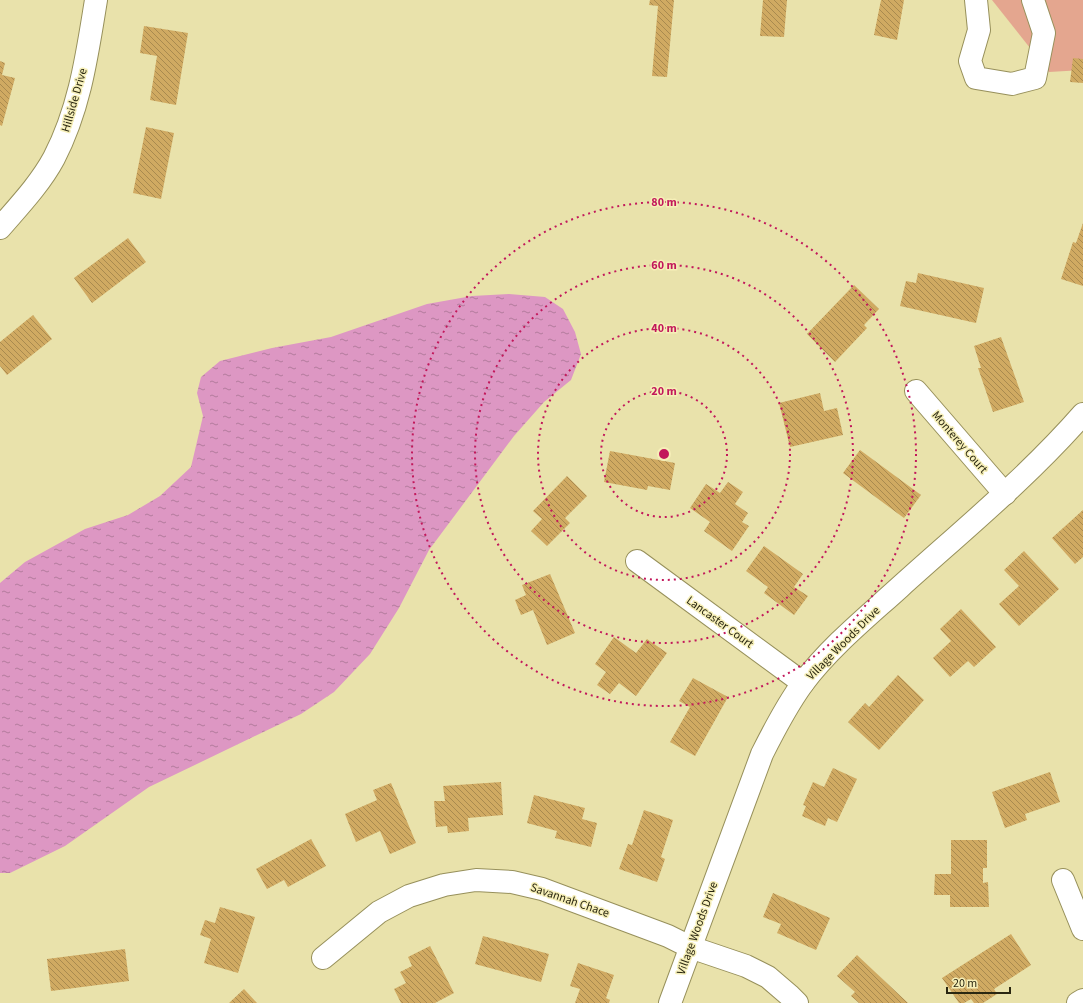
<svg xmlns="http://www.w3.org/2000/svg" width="1083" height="1003" viewBox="0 0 1083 1003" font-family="'Source Sans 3',sans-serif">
<defs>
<pattern id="water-ripples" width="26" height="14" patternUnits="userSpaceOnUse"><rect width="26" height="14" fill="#dd97c3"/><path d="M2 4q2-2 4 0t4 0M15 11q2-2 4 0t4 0" fill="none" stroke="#b37b9d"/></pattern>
<pattern id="building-back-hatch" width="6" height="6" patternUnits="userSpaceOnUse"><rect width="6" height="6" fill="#d0aa62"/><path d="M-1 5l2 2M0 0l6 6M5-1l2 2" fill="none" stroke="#a98a4f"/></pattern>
</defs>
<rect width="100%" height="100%" fill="#e9e2ab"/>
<path fill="#e4a68f" d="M992,0H1083V70L1049,72Z"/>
<path fill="url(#water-ripples)" d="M509,294L545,297L563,309L575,332L581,354L571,380L544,402L514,436L429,550L399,608L370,654L334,692L301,714L149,787L65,846L10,873H0V583L25,562L85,529L128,515L160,496L191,467L203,416L197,393L201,377L220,361L272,348L331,337L427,304L472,296Z"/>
<g fill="url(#building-back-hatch)">
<path d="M650,0H674L667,77L652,76L658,6L649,5Z"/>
<path d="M763,0H787L784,37L760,36Z"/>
<path d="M881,0H904L897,40L874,35Z"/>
<path d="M144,26L188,33L176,105L150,100L157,56L140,53Z"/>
<path d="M1073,58L1083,59V83L1070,82Z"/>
<path d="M0,61L5,63L2,75L15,78L2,126L0,125Z"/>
<path d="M146,127L174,133L161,199L133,193Z"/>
<path d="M1083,223V286L1061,279L1073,242L1076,243Z"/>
<path d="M128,238L146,262L92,303L74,278Z"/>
<path d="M918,273L984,288L976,323L900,306L906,281L916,283Z"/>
<path d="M854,285L879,309L864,325L867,328L835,362L807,334Z"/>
<path d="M33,315L52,339L7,375L0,366V342Z"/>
<path d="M1001,337L1024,402L993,412L978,368H981L974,346Z"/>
<path d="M820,393L824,411L837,408L843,435L790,447L779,403Z"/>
<path d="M860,450L921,495L904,518L843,473Z"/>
<path d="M610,451L675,463L670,490L648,486L647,490L604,482Z"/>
<path d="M567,476L587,496L565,518L570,523L547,546L531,531L542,519L533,511Z"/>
<path d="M728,482L743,492L735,504L748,513L742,522L749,526L732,551L704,531L710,522L690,508L706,484L720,493Z"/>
<path d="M1083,510V557L1075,564L1052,538Z"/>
<path d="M764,546L803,574L794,587L808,596L794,615L764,593L768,587L746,571Z"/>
<path d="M1024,551L1059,589L1019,626L999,604L1019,586L1004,570Z"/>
<path d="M550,574L575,633L547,645L533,610L521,615L515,600L526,595L522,585Z"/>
<path d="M961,609L996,647L974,667L968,661L950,677L933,658L951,641L940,629Z"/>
<path d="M614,637L636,653L647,639L667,653L636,696L619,683L610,694L597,685L606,672L595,664Z"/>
<path d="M898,675L924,700L879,750L848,722L865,703L869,707Z"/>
<path d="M693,678L728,697L695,756L670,742L690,707L679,701Z"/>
<path d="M833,768L857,779L837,822L828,818L825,826L802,816L806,806L803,805L813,782L824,787Z"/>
<path d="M1050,772L1060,802L1025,814L1027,820L1005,828L992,792Z"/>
<path d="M501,782L503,815L468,818L469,831L448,833L447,826L436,827L434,801H445L443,786Z"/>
<path d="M391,783L416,843L390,854L380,831L356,842L345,814L377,800L373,790Z"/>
<path d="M534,795L585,808L582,819L597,823L591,847L555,838L557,831L527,823Z"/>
<path d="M644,810L673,820L661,857L665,859L657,882L619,869L628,844L632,845Z"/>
<path d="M311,839L326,866L288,887L284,880L267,889L256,869Z"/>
<path d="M951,840H987V868H983V883L988,882L989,907H950V895H934L935,874H951Z"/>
<path d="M773,893L830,918L816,950L777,933L781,924L763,917Z"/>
<path d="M220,907L255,917L238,973L204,963L211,939L200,935L205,920L215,923Z"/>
<path d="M1011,934L1031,965L994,989L997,994L983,1003H974L971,999L964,1003H959L942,978Z"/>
<path d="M483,936L549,954L541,982L475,964Z"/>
<path d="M430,946L454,993L435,1003H401L394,989L406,983L400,972L412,966L408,957Z"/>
<path d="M125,949L129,981L51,991L47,959Z"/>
<path d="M857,955L908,1003H859L851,996L855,992L837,976Z"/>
<path d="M578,963L614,975L606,998L610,1000L609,1003H575L580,989L570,986Z"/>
<path d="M244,989L257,1003H229Z"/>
</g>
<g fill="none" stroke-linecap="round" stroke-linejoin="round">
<defs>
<g id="minor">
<path d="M976,0L979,30L970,61L976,78L1012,84L1035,78L1044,33L1033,0"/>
<path d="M0,228C19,206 40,184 54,158C80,108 87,55 96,0"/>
<path d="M916,391L1005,494"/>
<path d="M637,561L803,683"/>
<path d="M1063,880L1083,929"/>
<path d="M323,958L379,912L409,896L444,885L476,880L512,882L542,889L668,936L690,947L746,966L768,977L789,995L797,1003"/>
<path d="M670,1003L762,754C774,730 787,705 803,683C830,647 867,617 900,587C962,531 1028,477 1083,414"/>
<path d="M1078,1003L1083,1000"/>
</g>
</defs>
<use href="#minor" stroke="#97905b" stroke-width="24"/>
<use href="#minor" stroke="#fff" stroke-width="22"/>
</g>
<g fill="none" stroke="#c2185b" stroke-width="2" stroke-dasharray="2 4">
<circle cx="664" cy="454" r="63"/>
<circle cx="664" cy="454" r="126"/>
<circle cx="664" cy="454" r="189"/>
<circle cx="664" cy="454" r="252"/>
</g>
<g text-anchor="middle" stroke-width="3" stroke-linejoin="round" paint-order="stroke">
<g font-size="12" fill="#2a2711" stroke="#f6efb8">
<text transform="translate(74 100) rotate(-74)" y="4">Hillside Drive</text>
<text transform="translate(960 442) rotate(49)" y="4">Monterey Court</text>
<text transform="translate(720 622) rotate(36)" y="4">Lancaster Court</text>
<text transform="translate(843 643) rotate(-45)" y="4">Village Woods Drive</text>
<text transform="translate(570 900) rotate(19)" y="4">Savannah Chace</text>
<text transform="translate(697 928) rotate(-70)" y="4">Village Woods Drive</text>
</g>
</g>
<circle cx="664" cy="454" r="6" fill="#c2185b" stroke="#f6efb8" stroke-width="2"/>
<g font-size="12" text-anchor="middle" font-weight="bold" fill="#c2185b" stroke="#f6efb8" stroke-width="3" stroke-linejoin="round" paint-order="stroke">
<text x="664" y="206">80 m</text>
<text x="664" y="269">60 m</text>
<text x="664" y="332">40 m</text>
<text x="664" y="395">20 m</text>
</g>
<path d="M947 987v6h63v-6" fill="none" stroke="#2a2711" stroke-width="2"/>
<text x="953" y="987" font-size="12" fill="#2a2711" stroke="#f6efb8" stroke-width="3" paint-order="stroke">20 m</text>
</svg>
